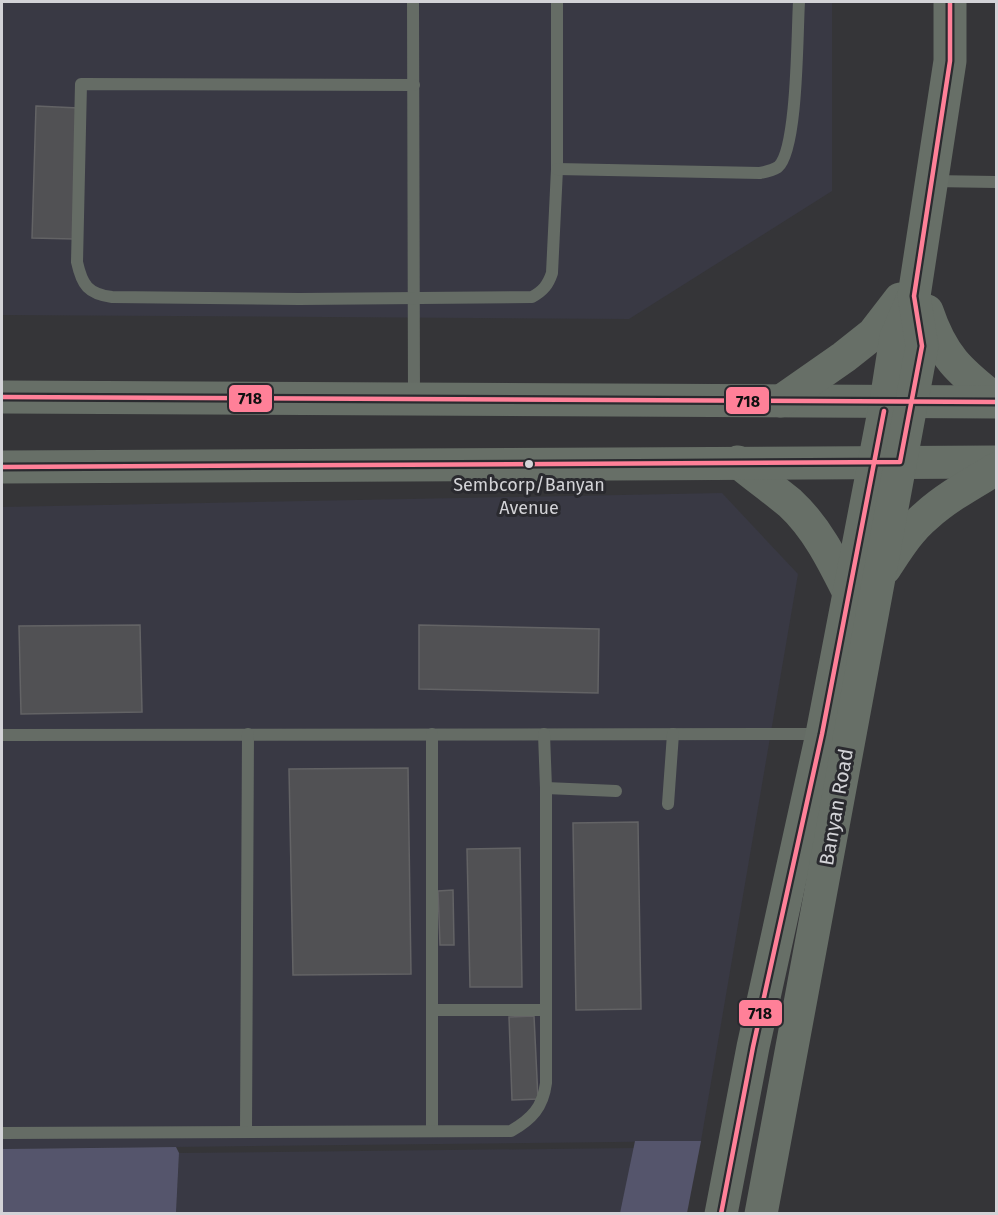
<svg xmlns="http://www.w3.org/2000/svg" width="998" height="1215" viewBox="0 0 998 1215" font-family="'Fira Sans',sans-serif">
<rect width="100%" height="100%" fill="#353538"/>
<g fill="#393944">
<path d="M2,2H832V191L629,319L2,315Z"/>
<path d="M722,493L798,574L701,1141L2,1149V507Z"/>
<path d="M635,1148L620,1213L176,1214L179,1153Z"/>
</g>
<g fill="#55556c">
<path d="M635,1141H701L687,1213H620Z"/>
<path d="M176,1147L179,1153L176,1213H2V1149Z"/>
</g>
<g fill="#515154" stroke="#636365" stroke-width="1.5">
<path d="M36,106L78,108L74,239L32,238Z"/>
<path d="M140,625L142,712L21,714L19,626Z"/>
<path d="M419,625L599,629L598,693L419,689Z"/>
<path d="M408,768L411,974L293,975L289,769Z"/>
<path d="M638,822L641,1009L576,1010L573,823Z"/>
<path d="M520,848L522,987H470L467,849Z"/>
<path d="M453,890L454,945H440L438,891Z"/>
<path d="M534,1016L538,1099L512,1100L509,1017Z"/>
</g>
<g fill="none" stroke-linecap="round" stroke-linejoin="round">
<g stroke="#656c65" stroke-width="12">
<path d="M413,2L414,398"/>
<path d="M414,85L81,84L77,262C82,285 88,294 112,297L299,299L532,297C543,291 548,285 552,273L557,169V2"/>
<path d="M557,169L760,173C765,172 773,170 778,167C798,150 797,31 799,2"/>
<path d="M932,181L996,182"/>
<path d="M2,735L821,734"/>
<path d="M546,788L616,791"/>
<path d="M668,804L673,734"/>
<path d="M432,1010H546"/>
<path d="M432,1131V734"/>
<path d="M246,1132L248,734"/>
<path d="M2,1133L511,1131C532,1119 543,1107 546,1083V788L544,734"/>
</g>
<g stroke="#676f67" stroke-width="33">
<path d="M927,311C942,356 959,371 996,400"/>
<path d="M2,397L996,402"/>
<path d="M781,401L844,357L873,334L900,299"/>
<path d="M738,462C755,476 773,489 790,503C817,528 833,561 849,593"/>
<path d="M2,467L996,462"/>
<path d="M885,568C897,550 909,530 926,516C947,497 973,483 996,469"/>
<path d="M721,1214L753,1047L822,734L886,401L896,337L914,296"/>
<path d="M761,1214L922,346L914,296L950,61V2"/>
</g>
<defs>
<g id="bus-1">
<path d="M2,397L996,402"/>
<path d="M2,467L900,462L922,346L914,296L950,61V2"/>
<path d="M721,1214L753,1047L822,734L884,411"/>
</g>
</defs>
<use href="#bus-1" stroke="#2a2a2f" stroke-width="9"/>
<use href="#bus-1" stroke="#ff8098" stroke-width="4.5"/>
</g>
<circle fill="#d3d3d7" stroke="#2a2a2f" stroke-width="2" cx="529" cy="464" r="5"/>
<g text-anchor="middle" stroke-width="6" stroke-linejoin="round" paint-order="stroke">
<g font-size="18" fill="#d3d3d7" stroke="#2a2a2f">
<text x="529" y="491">Sembcorp/Banyan<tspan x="529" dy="23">Avenue</tspan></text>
</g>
<g font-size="20" fill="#d3d3d7" stroke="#2a2a2f">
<text transform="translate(836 807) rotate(-80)" y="7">Banyan Road</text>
</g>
</g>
<g stroke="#2a2a2f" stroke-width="2">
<rect x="228" y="384" width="45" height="29" rx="6" fill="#ff8098"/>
<rect x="725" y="386" width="45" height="29" rx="6" fill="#ff8098"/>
<rect x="738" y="999" width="45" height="28" rx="6" fill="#ff8098"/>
</g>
<g font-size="16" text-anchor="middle" font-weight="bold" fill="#111">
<text x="250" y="404">718</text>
<text x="748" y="407">718</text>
<text x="760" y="1019">718</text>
</g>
<rect width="998" height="1215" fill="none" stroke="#d3d3d7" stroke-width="6"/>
</svg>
